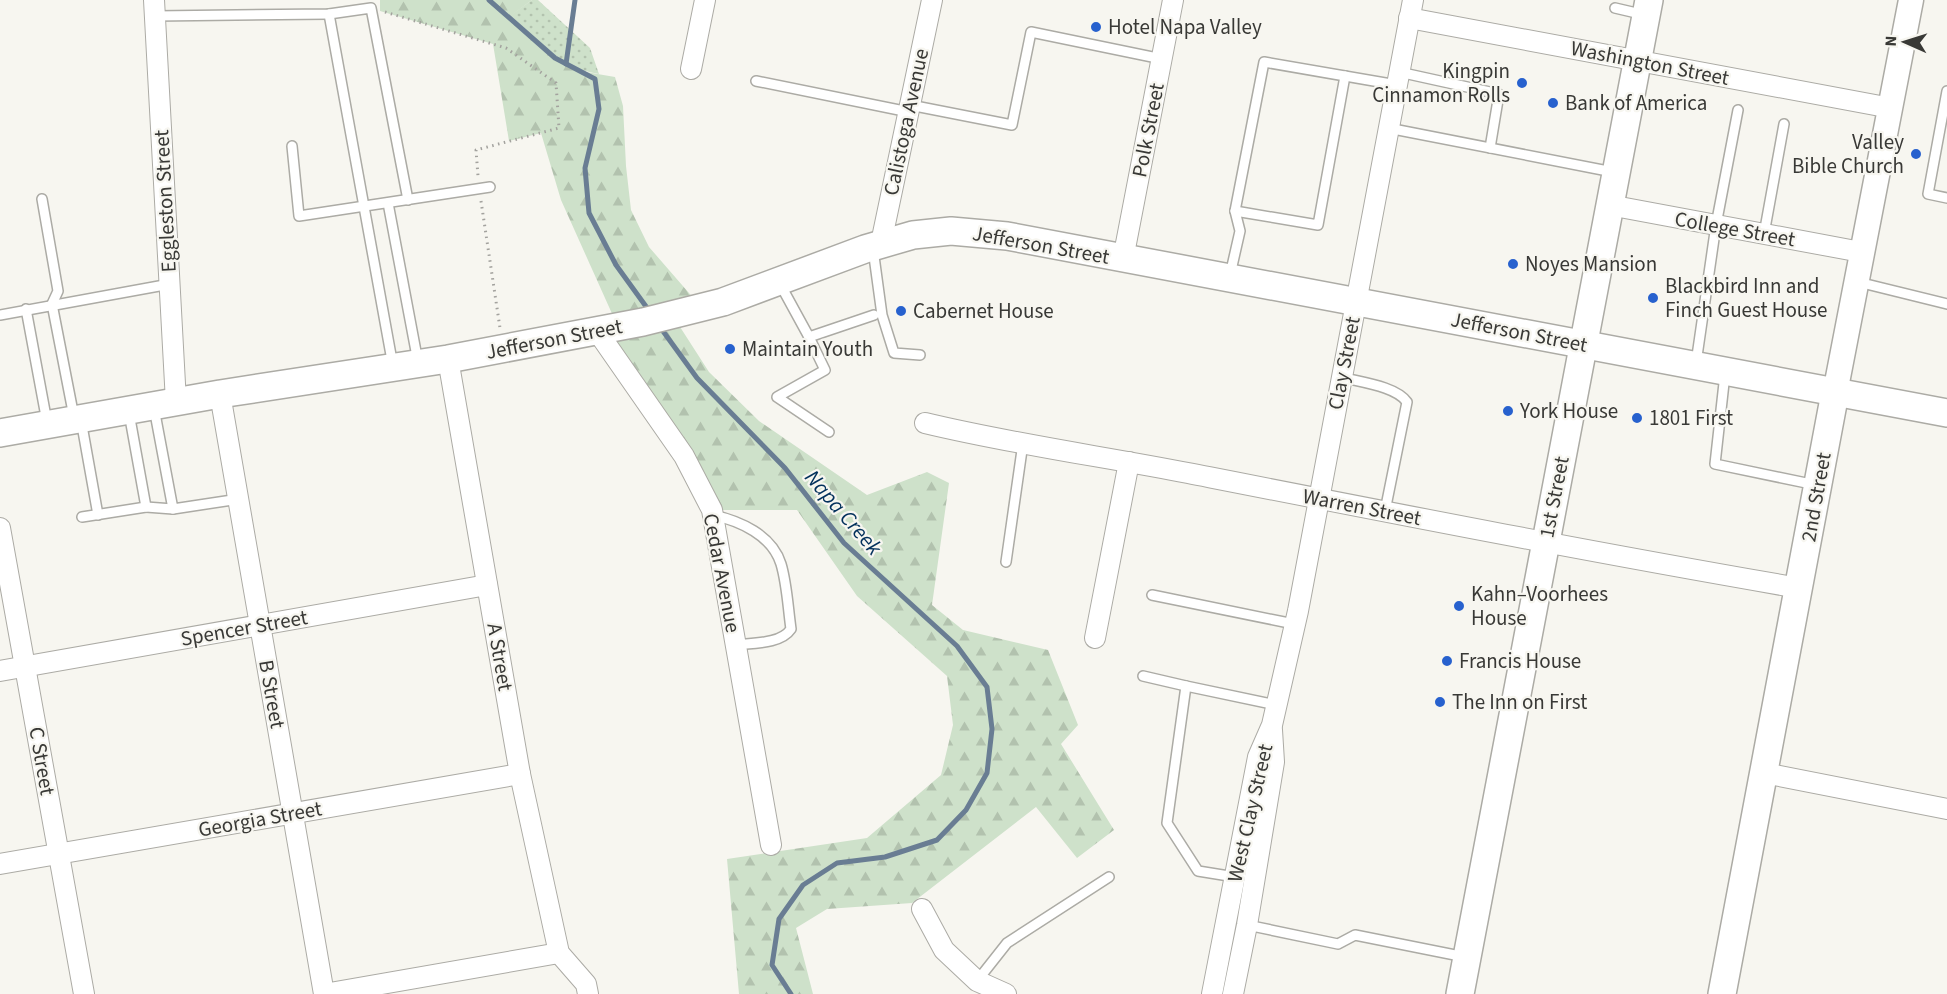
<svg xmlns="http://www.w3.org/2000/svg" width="1947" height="994" viewBox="0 0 1947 994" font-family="'Source Sans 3',sans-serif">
<defs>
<pattern id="grass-dots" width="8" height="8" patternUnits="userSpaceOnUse" patternTransform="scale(1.5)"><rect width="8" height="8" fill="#cee1ca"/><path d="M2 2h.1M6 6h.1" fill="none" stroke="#b2c2ae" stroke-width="1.8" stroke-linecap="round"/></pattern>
<pattern id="forest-firs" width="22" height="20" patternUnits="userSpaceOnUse" patternTransform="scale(1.5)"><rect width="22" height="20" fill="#cee1ca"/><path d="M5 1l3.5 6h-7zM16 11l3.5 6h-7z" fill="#b2c2ae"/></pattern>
</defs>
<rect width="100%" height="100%" fill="#f7f6f0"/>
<path fill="url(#grass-dots)" d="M532,0H538L590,48L599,74C558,67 539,44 508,17Z"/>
<path fill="url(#forest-firs)" d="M380,0H532L509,17L555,58L580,71L615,77L623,106L626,166L631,210L649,247L702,308L673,316L709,372L759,421L867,495L927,472L949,483L932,605L963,630L1048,650L1078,725L1061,744L1114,830L1077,858L1036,807L912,903L827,909L796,928L813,994H739L727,859L867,838L941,775L953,725L947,676L857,596L797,510H712L588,334L618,327L561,200L541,133L509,141L493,44L380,11Z"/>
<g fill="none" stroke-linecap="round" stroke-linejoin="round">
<g stroke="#697d93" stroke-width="5">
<path d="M489,0L555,58L595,79L599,109L585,168L589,213L616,265L650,312"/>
<path d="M566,64L575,0"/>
<path d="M660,327L697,378L785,468L844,543L957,646L987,687L992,729L987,773L966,810L937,840L885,857L837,863L803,885L779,919L772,965L791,994"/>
</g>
<defs>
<g id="service">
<path d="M1615,8L1645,15"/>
<path d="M329,14L393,366"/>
<path d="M155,16L329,14L371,8L408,200"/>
<path d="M1399,72L1499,94L1490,148"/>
<path d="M756,81L909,112"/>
<path d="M1947,91L1928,194L1947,198"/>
<path d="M910,105L1012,125L1031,32L1162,59"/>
<path d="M1388,128L1613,172"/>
<path d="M292,146L299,216L490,187"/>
<path d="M42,199L58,291L52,304L74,417"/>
<path d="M388,203L418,362"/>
<path d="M1235,211L1318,225L1345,76"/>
<path d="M1764,234L1784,124"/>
<path d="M873,249L882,315L894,353L920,355"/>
<path d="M1230,275L1240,231L1235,211L1264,62L1397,85"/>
<path d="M1858,282L1947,304"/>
<path d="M780,284L809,337L874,315"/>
<path d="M26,309L47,422"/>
<path d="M0,315L170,284"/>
<path d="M809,337L825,370L777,397L829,432"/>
<path d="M1696,363L1716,225L1738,110"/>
<path d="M1725,374L1715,464L1816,485"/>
<path d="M1341,377C1359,382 1396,386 1407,402L1385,511"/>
<path d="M154,408L173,509L239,499"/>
<path d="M81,420L98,515"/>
<path d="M146,507L173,509"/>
<path d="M713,515C740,521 772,535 781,564C787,584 788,608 791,629C781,644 753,643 736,645"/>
<path d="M82,517L146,507L129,413"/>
<path d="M1006,562L1023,443"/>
<path d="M1152,595L1294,624"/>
<path d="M1143,676L1186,686"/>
<path d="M1235,877L1198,871L1167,823L1186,686L1276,705"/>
<path d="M1247,925L1338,944L1355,935L1465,957"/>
<path d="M977,981L1007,943L1109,877"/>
</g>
<g id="minor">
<path d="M154,0L176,402"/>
<path d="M1409,18L1891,108"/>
<path d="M691,69L705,0"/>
<path d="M1609,205L1861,252"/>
<path d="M881,243L932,0"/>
<path d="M1123,259L1173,0"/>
<path d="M597,331L684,456L712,510L771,845"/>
<path d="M448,359L520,774L559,953L586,984L588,994"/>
<path d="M220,394L324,994"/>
<path d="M925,423C1012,444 1100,456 1188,473C1392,513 1595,553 1799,588"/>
<path d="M0,528L84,994"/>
<path d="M1095,638L1129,462"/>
<path d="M0,671L487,585"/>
<path d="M1764,773L1947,809"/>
<path d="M0,864L520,774"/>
<path d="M922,909L944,950L977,981L1006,994"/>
<path d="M324,994L559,953"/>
<path d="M1212,994L1258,757L1272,725L1298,611L1413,0"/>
<path d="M1233,994L1247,925L1274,762L1272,730"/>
</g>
<path id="tertiary" d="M1835,393L1911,0"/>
<g id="secondary">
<path d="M0,433L220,394L448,359L643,322L723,302L865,249L913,235L951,231L1007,236L1947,413"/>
<path d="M1460,994L1649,0"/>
<path d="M1722,994L1835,393"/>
</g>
</defs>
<use href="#service" stroke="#acaba5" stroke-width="12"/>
<use href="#minor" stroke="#acaba5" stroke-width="22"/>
<use href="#tertiary" stroke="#acaba5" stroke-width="27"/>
<use href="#secondary" stroke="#acaba5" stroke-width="30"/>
<g stroke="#a3a29e" stroke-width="3" stroke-dasharray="1.5 4.5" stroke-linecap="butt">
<path d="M385,12L506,48L556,83L559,128L476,150L478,176"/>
<path d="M481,201L500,328"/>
</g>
<use href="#service" stroke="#fff" stroke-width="9"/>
<use href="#minor" stroke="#fff" stroke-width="20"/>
<use href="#tertiary" stroke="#fff" stroke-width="24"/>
<use href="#secondary" stroke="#fff" stroke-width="27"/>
</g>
<g fill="#2761ce" stroke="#f7f6f0" stroke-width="2">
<circle cx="1096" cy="27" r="6"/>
<circle cx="1522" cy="83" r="6"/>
<circle cx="1553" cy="103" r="6"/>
<circle cx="1916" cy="154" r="6"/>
<circle cx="1513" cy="264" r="6"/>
<circle cx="1653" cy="298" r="6"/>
<circle cx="901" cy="311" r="6"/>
<circle cx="730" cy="349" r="6"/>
<circle cx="1508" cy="411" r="6"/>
<circle cx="1637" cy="418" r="6"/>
<circle cx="1459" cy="606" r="6"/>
<circle cx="1447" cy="661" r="6"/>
<circle cx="1440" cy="702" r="6"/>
</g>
<g text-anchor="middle" stroke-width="4.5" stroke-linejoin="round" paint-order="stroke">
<g font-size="21" fill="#393936" stroke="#f7f6f0" text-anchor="start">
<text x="1108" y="34">Hotel Napa Valley</text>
<text x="1510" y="78" text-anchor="end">Kingpin<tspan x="1510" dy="24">Cinnamon Rolls</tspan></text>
<text x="1565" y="110">Bank of America</text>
<text x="1904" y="149" text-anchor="end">Valley<tspan x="1904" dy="24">Bible Church</tspan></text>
<text x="1525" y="271">Noyes Mansion</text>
<text x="1665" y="293">Blackbird Inn and<tspan x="1665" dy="24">Finch Guest House</tspan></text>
<text x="913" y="318">Cabernet House</text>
<text x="742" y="356">Maintain Youth</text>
<text x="1520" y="418">York House</text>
<text x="1649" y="425">1801 First</text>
<text x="1471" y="601">Kahn–Voorhees<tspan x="1471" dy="24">House</tspan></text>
<text x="1459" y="668">Francis House</text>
<text x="1452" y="709">The Inn on First</text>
</g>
<g font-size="21" fill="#393936" stroke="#f7f6f0">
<text transform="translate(1650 63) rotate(11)" y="7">Washington Street</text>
<text transform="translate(906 122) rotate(-78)" y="7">Calistoga Avenue</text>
<text transform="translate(1148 130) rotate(-79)" y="7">Polk Street</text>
<text transform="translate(165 201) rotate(-93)" y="7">Eggleston Street</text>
<text transform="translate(1735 229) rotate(10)" y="7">College Street</text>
<text transform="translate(1041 245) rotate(10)" y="7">Jefferson Street</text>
<text transform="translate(1519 332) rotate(11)" y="7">Jefferson Street</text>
<text transform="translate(554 339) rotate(-11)" y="7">Jefferson Street</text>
<text transform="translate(1344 363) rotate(-79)" y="7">Clay Street</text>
<text transform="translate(1554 497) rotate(-79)" y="7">1st Street</text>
<text transform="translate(1816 497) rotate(-80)" y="7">2nd Street</text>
<text transform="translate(1362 507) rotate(11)" y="7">Warren Street</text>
<text transform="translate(722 573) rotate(79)" y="7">Cedar Avenue</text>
<text transform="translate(244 628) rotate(-10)" y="7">Spencer Street</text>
<text transform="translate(500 657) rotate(80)" y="7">A Street</text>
<text transform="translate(272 694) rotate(80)" y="7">B Street</text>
<text transform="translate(42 761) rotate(80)" y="7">C Street</text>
<text transform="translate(1250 813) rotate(-77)" y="7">West Clay Street</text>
<text transform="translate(260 819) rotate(-10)" y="7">Georgia Street</text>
</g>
<g font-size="22" font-style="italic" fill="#02305b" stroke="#f7f6f0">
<text transform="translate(844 512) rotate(49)" y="8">Napa Creek</text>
</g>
</g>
<g transform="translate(1905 42) rotate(273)" stroke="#f7f6f0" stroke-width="4.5" paint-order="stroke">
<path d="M0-4.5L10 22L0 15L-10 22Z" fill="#393936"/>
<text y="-9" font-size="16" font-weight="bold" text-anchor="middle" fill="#393936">N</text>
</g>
</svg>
